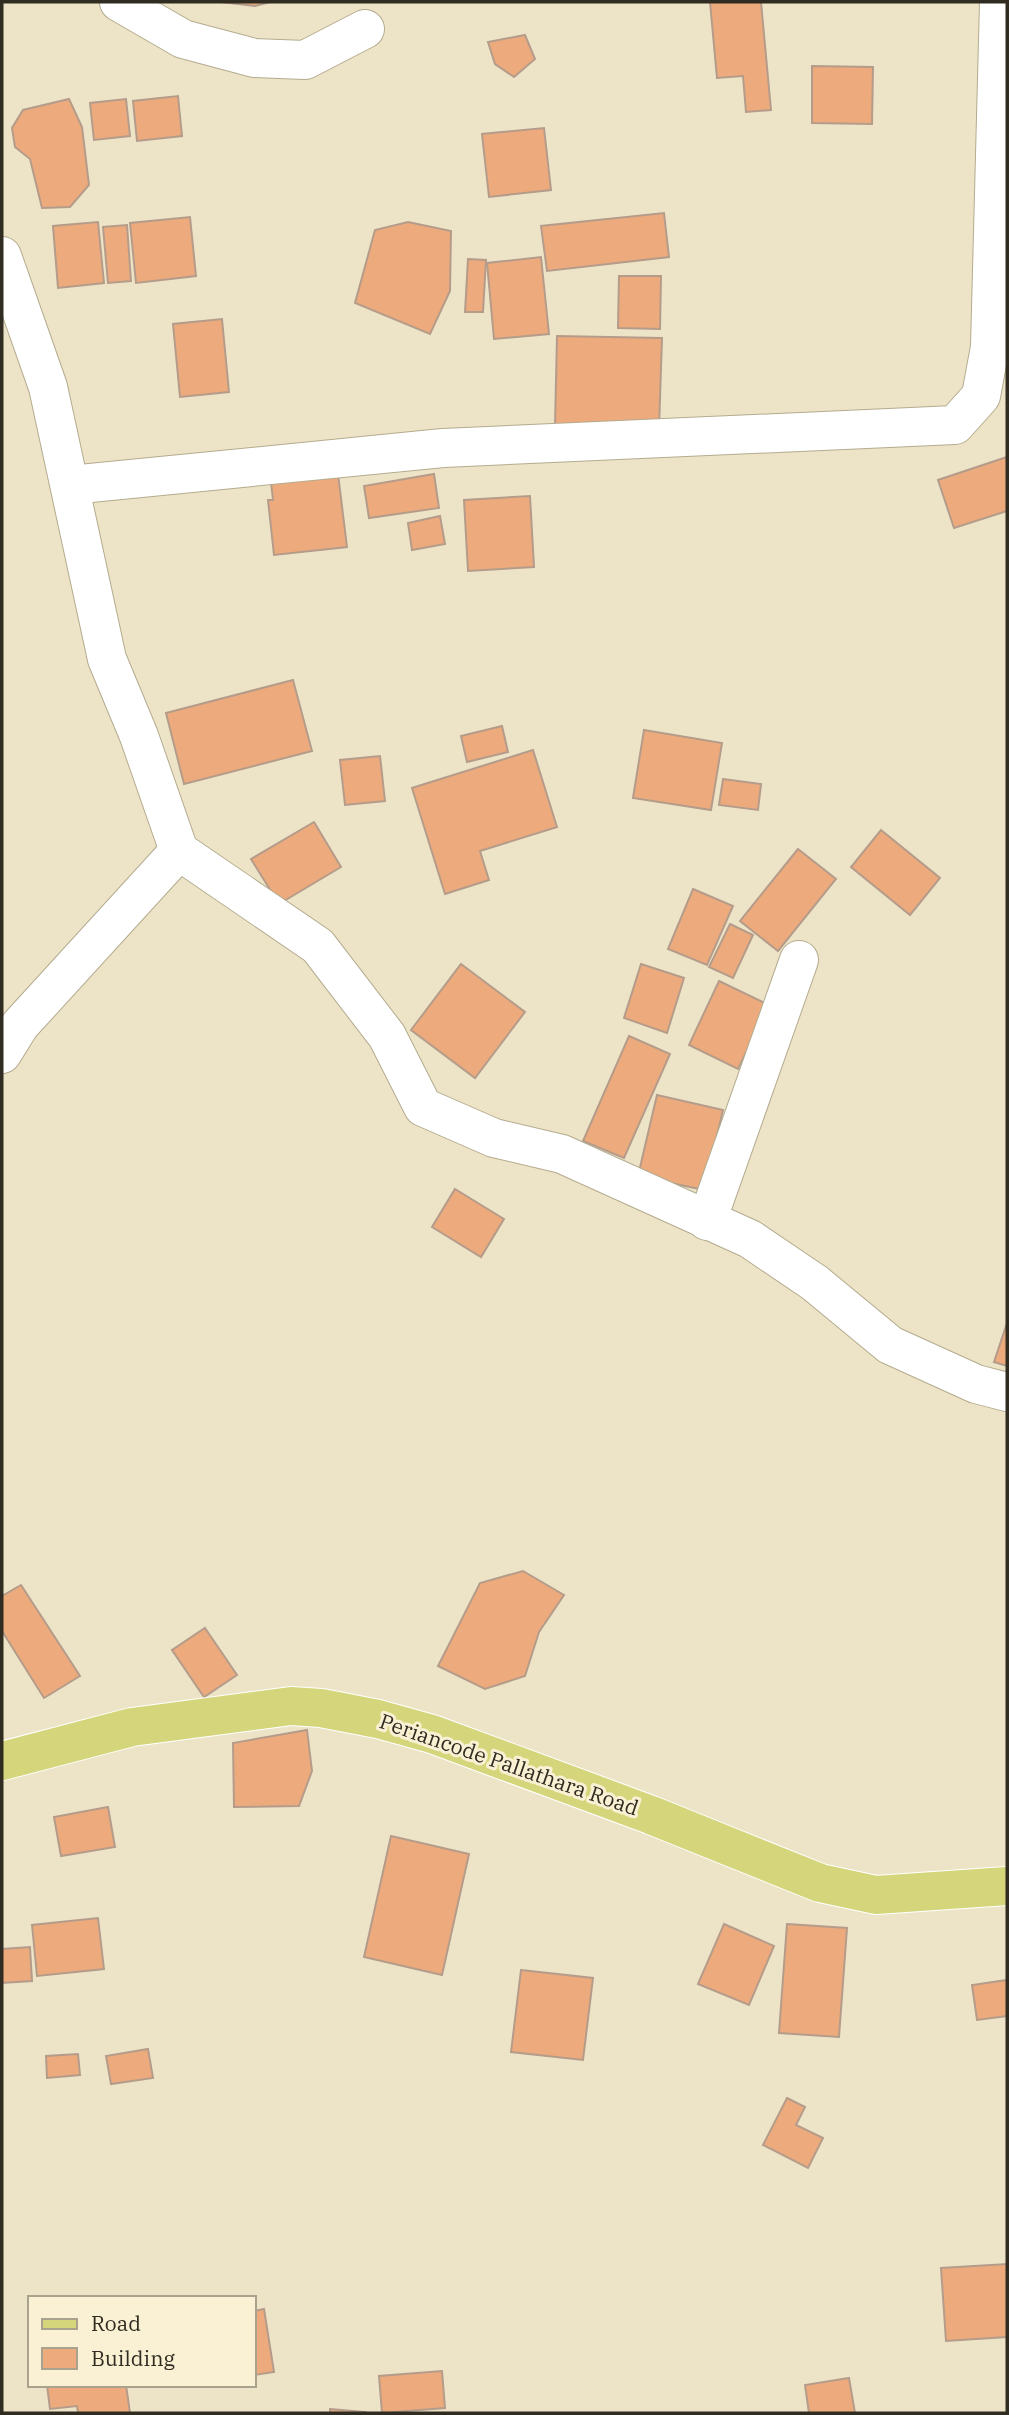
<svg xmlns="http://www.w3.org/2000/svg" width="1009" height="2415" viewBox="0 0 1009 2415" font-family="'IBM Plex Serif',serif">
<rect width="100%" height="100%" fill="#ede4c7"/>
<g fill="#edab7d" stroke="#b59c8a" stroke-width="2">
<path d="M221,2H270L255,6Z"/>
<path d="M710,2H761L771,110L746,112L743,76L717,78Z"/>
<path d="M525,35L535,59L514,77L495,64L488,42Z"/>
<path d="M812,66L873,67L872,124L812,123Z"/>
<path d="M178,96L182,136L137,141L133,101Z"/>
<path d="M69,99L82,127L89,185L70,207L42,208L30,159L15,147L12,128L23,110Z"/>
<path d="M126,99L130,136L94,140L90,103Z"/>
<path d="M544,128L551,190L489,197L482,134Z"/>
<path d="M664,213L669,257L547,271L541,226Z"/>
<path d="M190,217L196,276L136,283L130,223Z"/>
<path d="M98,222L104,283L58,288L53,226Z"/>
<path d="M408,222L451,231L450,291L430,334L355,303L375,230Z"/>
<path d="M127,225L131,281L108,283L103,227Z"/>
<path d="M541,257L549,334L494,339L487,263Z"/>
<path d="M468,259L486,260L483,312H465Z"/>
<path d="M619,276H661L660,329L618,328Z"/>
<path d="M222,319L229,392L180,397L173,324Z"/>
<path d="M557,336L662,338L659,429L555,426Z"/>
<path d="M1007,457V511L954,528L938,480Z"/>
<path d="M338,474L347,547L274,555L268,500H273L271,482Z"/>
<path d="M434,474L439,508L369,518L364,486Z"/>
<path d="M530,496L534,567L468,571L464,500Z"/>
<path d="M440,516L445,544L412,550L408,523Z"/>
<path d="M293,680L312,751L184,784L166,713Z"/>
<path d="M502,726L508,752L467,762L461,736Z"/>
<path d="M644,730L722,743L711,810L633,798Z"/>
<path d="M533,750L557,827L480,851L489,880L445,894L412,788Z"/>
<path d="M380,756L385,801L345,805L340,760Z"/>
<path d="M723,779L761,784L758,810L719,805Z"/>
<path d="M314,822L341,867L279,904L251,859Z"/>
<path d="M881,830L940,878L910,915L851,867Z"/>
<path d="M798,849L836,879L778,951L740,921Z"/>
<path d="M693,889L733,906L707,965L668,949Z"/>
<path d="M730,924L753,935L733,978L709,967Z"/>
<path d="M461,964L525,1012L475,1078L411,1030Z"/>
<path d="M641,964L684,978L667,1033L624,1018Z"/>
<path d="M719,981L769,1005L738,1069L689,1045Z"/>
<path d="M629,1036L670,1054L624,1158L583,1141Z"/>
<path d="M657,1095L723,1110L704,1190L638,1176Z"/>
<path d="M455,1189L504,1219L481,1257L432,1227Z"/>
<path d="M1007,1323V1366L994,1362Z"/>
<path d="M523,1571L564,1595L539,1632L525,1676L485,1689L438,1666L480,1583Z"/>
<path d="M21,1585L80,1676L44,1698L2,1631V1596Z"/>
<path d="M205,1628L237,1675L204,1697L172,1650Z"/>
<path d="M307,1730L312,1771L299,1806L234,1807L233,1743Z"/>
<path d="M108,1807L115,1847L61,1856L54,1817Z"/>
<path d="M391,1836L469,1854L442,1975L364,1957Z"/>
<path d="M98,1918L104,1969L37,1976L32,1925Z"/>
<path d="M724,1924L774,1946L749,2005L698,1984Z"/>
<path d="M787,1924L847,1928L839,2037L779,2033Z"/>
<path d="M30,1947L32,1981L2,1983V1949Z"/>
<path d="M521,1970L593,1978L583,2060L511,2052Z"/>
<path d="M1007,1980V2016L977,2020L972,1985Z"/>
<path d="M148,2049L153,2078L111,2084L106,2056Z"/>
<path d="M78,2054L80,2075L47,2078L46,2056Z"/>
<path d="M787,2098L805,2107L796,2125L823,2138L808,2168L763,2145Z"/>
<path d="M1007,2264V2337L946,2341L941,2268Z"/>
<path d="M264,2309L274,2372L254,2375V2311Z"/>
<path d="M442,2371L445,2408L382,2413L379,2376Z"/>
<path d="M849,2378L855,2413H809L805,2385Z"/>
<path d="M47,2385H126L130,2413H78L77,2406L50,2409Z"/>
<path d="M330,2409L365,2412L364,2413H330Z"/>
</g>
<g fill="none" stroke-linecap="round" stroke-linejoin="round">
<defs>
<g id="minor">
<path d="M119,2L183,39L254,58L305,60L365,29"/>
<path d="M2,256L48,387L107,659L139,736L179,851L318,946L387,1036L423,1107L494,1138L562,1154L750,1239L815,1283L890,1345L976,1384L1007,1392"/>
<path d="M70,485L443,448L955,425L981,396L990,347L999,2"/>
<path d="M2,1054L20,1025L179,851"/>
<path d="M707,1221L799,960"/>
</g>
<path id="major" d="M2,1761L132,1727L291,1706L321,1708L378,1719L432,1734L651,1815L820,1883L876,1895L1007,1886"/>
</defs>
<use href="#minor" stroke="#b4ab8f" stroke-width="40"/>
<use href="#major" stroke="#fff" stroke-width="40"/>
<use href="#minor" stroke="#fff" stroke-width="38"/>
<use href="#major" stroke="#d5d67b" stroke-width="38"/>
</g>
<g text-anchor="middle" stroke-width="6" stroke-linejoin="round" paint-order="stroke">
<g font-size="21" fill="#302c21" stroke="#faf1d4">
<text transform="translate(509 1765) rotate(19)" y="7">Periancode Pallathara Road</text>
</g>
</g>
<rect width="1009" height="2415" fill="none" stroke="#302c21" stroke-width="7"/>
<rect x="28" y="2296" width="228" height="91" fill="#faf1d4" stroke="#a9a28c" stroke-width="2"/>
<rect x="42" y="2319" width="35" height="10" fill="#d5d67b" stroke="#a9a28c" stroke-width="2"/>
<text x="91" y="2331" font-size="21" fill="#302c21">Road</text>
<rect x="42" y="2348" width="35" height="21" fill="#edab7d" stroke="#a9a28c" stroke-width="2"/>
<text x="91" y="2366" font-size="21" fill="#302c21">Building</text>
</svg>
